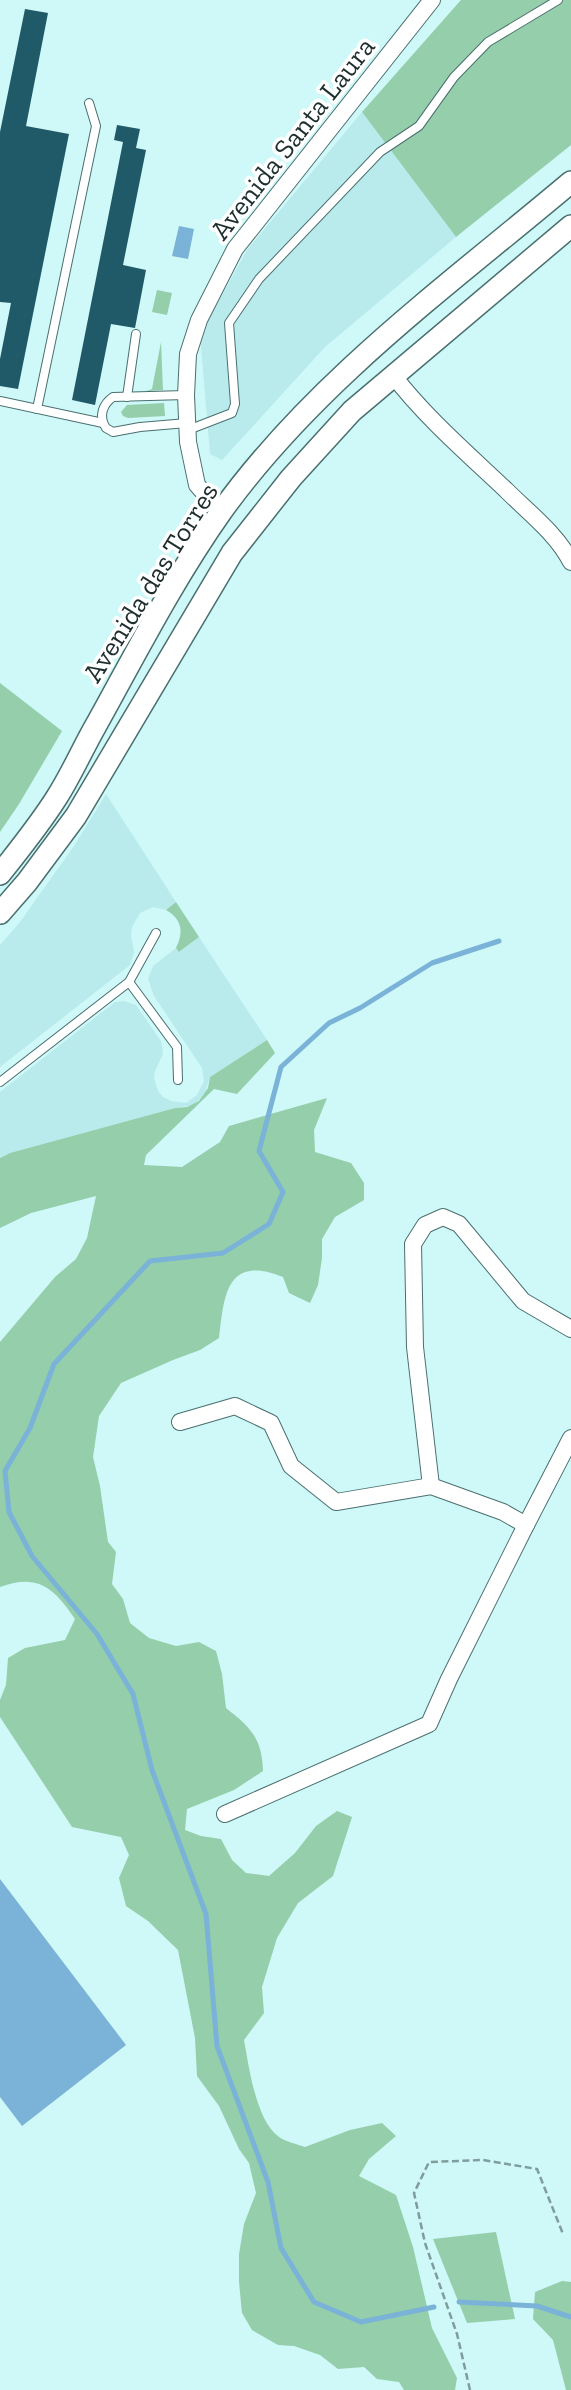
<svg xmlns="http://www.w3.org/2000/svg" width="571" height="2390" viewBox="0 0 571 2390" font-family="'Zilla Slab',serif">
<rect width="100%" height="100%" fill="#cff8f8"/>
<g fill="#b9ebec">
<path d="M362,112L456,237L325,347L222,460L210,454L200,335L247,250Z"/>
<path d="M106,794L176,902L166,910L153,907L140,913L132,927L131,936L134,952L130,965L0,1067V945L20,922L74,846Z"/>
<path d="M199,937L267,1040L210,1077L204,1096L194,1105L175,1108L10,1153L0,1158V1092L115,1002L124,1001L136,1005L161,1041L163,1054L155,1071L154,1078L158,1091L163,1097L171,1101L186,1103L197,1095L204,1081L202,1068L154,996L148,979L153,966L176,948L180,952Z"/>
</g>
<g fill="#95ceaa">
<path d="M461,0H571V145L456,237L362,112Z"/>
<path d="M157,290L172,293L167,315L152,312Z"/>
<path d="M161,342L163,390L146,391L152,389Z"/>
<path d="M164,403L165,416L128,418L123,416L121,412L127,405Z"/>
<path d="M0,683L62,731L19,804L0,832Z"/>
<path d="M176,902L199,937L179,952L176,948C184,932 182,919 166,910Z"/>
<path d="M267,1040L275,1053L237,1094L214,1089L146,1155L144,1165L182,1167L220,1142L229,1126L327,1098L314,1130L315,1152L351,1163L364,1183V1200L335,1217L322,1239V1258L318,1285L310,1303L289,1293L283,1277C226,1254 224,1296 219,1338L200,1350L173,1360L121,1383L99,1416L93,1457L100,1486L108,1542L116,1552L112,1584L123,1599L130,1623L149,1638L176,1646L199,1642L216,1651L222,1674L226,1708C251,1728 262,1738 263,1771L234,1790L187,1809L185,1830L201,1836L221,1839L232,1860L246,1873L269,1876L295,1853L316,1826L337,1811L352,1817L333,1876L298,1903L277,1938L262,1987L264,2013L244,2040C249,2067 256,2121 279,2137C286,2142 297,2144 305,2147L350,2130L382,2123L396,2136L369,2159L359,2176L396,2195L413,2247L432,2328L457,2378L455,2390H404L399,2382L377,2379L364,2367L338,2369L320,2355L294,2346L278,2345L252,2330L242,2313L239,2282V2254L244,2224L256,2193L249,2163L239,2149L219,2106L197,2076L195,2038L178,1950L148,1921L126,1906L119,1878L129,1855L121,1837L72,1827L0,1717V1700L6,1685L8,1658L25,1648L65,1640L75,1619C54,1588 38,1573 0,1587V1342L55,1277L76,1259L87,1238L96,1196L31,1213L0,1228V1158L10,1153L175,1108L187,1107L199,1101L208,1088L210,1077Z"/>
<path d="M496,2232L515,2319L467,2323L433,2239Z"/>
<path d="M562,2281L571,2282V2390H566L553,2340L533,2319L535,2292Z"/>
</g>
<g fill="#7ab3d7">
<path d="M179,226L194,229L188,259L172,256Z"/>
<path d="M0,1879L126,2045L22,2126L0,2097Z"/>
</g>
<g fill="none" stroke-linecap="round" stroke-linejoin="round">
<g stroke="#7ab3d7" stroke-width="5">
<path d="M459,2302L537,2306L571,2317"/>
<path d="M434,2307L361,2322L314,2302L281,2248L268,2182L217,2046L206,1914L152,1770L133,1694L97,1634L32,1556L9,1512L5,1471L30,1428L54,1364L150,1261L223,1253L269,1224L283,1192L259,1151L281,1067L329,1023L360,1008L432,963L499,941"/>
</g>
</g>
<g fill="#205a68">
<path d="M25,9L48,13L26,126L69,134L18,389L0,386V359L11,303L0,302V132Z"/>
<path d="M117,125L140,129L136,148L146,150L123,265L146,270L135,328L111,324L95,405L72,400L123,142L114,140Z"/>
</g>
<g fill="none" stroke-linecap="round" stroke-linejoin="round">
<defs>
<g id="lane">
<path d="M186,395L113,397C103,404 98,416 106,428L113,432L140,427L187,423"/>
<path d="M127,397L136,334"/>
<path d="M0,401L103,423"/>
<path d="M37,409L96,126L89,103"/>
<path d="M188,430L232,413L235,404L229,323L259,279L380,152L419,126L454,77L488,42L558,0"/>
<path d="M129,982L177,1047L178,1080"/>
<path d="M0,1082L129,982L156,933"/>
</g>
<g id="street">
<path d="M393,375C425,417 468,454 506,490C528,512 557,534 571,562"/>
<path d="M221,512L197,485L188,442L186,395L188,354L199,320L235,249L432,0"/>
<path d="M180,1422L235,1406L271,1423L291,1466L336,1502L431,1486L503,1512L526,1525L571,1438"/>
<path d="M431,1486L415,1347L413,1244L425,1225L443,1217L459,1224L523,1301L571,1329"/>
<path d="M225,1814L429,1724L449,1679L526,1525"/>
</g>
<g id="secondary">
<path d="M0,874C20,849 40,824 57,797C71,775 82,750 95,727C135,655 173,580 221,512C314,382 450,284 571,182"/>
<path d="M0,913L27,882L76,816L232,553L291,478L352,411L571,226"/>
</g>
</defs>
<use href="#lane" stroke="#4a6f6f" stroke-width="10"/>
<use href="#street" stroke="#4a6f6f" stroke-width="18"/>
<use href="#secondary" stroke="#4a6f6f" stroke-width="24"/>
<path stroke="#809d9d" stroke-width="2.5" stroke-dasharray="7 3.5" stroke-linecap="butt" d="M470,2390L457,2334L425,2243L414,2193L429,2162L483,2160L537,2169L563,2234"/>
<use href="#lane" stroke="#fff" stroke-width="8"/>
<use href="#street" stroke="#fff" stroke-width="16"/>
<use href="#secondary" stroke="#fff" stroke-width="21"/>
</g>
<g text-anchor="middle" stroke-width="7" stroke-linejoin="round" paint-order="stroke">
<g font-size="28" fill="#1e2e2e" stroke="#fff">
<text transform="translate(292 138) rotate(-52)" y="10">Avenida Santa Laura</text>
<text transform="translate(150 582) rotate(-58)" y="10">Avenida das Torres</text>
</g>
</g>
</svg>
